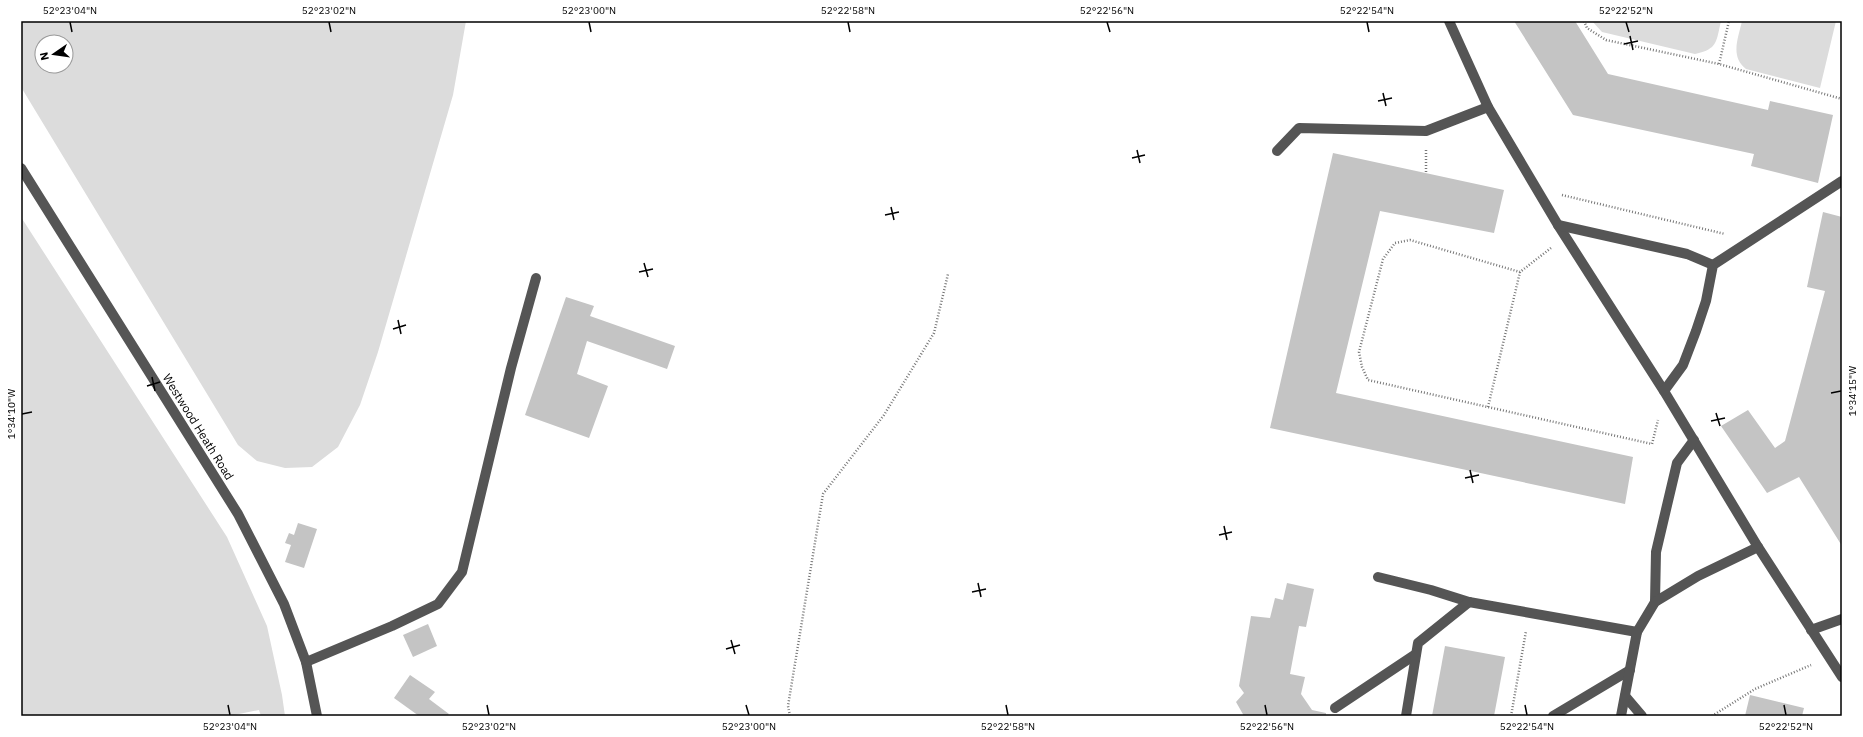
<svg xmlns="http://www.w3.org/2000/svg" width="1863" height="737" viewBox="0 0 1863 737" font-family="'IBM Plex Sans',sans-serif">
<rect width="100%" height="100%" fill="#fff"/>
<g fill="#dcdcdc" fill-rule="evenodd">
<path d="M21,21H466L453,95L378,352L360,405L338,447L312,467L285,468L257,461L238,445L21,87ZM42,42H66V66H42Z"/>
<path d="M1592,21H1721C1716,42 1718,49 1695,54L1602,32Z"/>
<path d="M1742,21H1836L1820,88L1746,69C1730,56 1738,39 1742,21Z"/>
<path d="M21,217L227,537L267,626L282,695L285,716H261L259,710L229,716H21Z"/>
</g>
<g fill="#c4c4c4">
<path d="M1514,21H1575L1608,74L1768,110L1770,101L1833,115L1818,183L1751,166L1754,154L1573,115Z"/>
<path d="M1333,153L1504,190L1494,233L1380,211L1336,393L1633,457L1625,504L1270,428Z"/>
<path d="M1823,212L1842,217V546L1799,477L1767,493L1721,426L1748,410L1775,448L1785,441L1825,291L1807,287Z"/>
<path d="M566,297L594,306L590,316L675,346L667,369L587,341L577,374L608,386L589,438L525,415Z"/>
<path d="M298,523L317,529L304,568L285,562L291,545L285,543L289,533L294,535Z"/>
<path d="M1287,583L1314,589L1306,627L1299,626L1290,674L1305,677L1301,694L1312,710L1326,713V716H1244L1236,702L1244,693L1239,686L1251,616L1270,618L1275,598L1283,600Z"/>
<path d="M428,624L437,646L413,657L403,635Z"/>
<path d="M1445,646L1505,657L1494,716H1432Z"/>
<path d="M410,675L435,692L429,699L449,714L447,716H419L394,698Z"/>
<path d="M1750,695L1804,708L1802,716H1745Z"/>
</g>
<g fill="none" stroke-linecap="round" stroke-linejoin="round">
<g stroke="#777" stroke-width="2.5" stroke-dasharray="1 2" stroke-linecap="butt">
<path d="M1584,21L1587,28L1606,40L1719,64L1842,99"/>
<path d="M1719,64L1729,21"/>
<path d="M1426,150V173"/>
<path d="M1562,195L1725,234"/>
<path d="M1551,248L1520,272L1410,240L1395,243L1383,259L1359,352L1362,367L1368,380L1652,444L1658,420"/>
<path d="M1488,407L1520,272"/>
<path d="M790,716L788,706L823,494L884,415L934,333L948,274"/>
<path d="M1511,716L1526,631"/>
<path d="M1712,716L1755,689L1811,665"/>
</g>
<g stroke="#555" stroke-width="10">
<path d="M1449,21L1488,107L1558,225L1664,391L1758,547L1842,677"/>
<path d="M1277,151L1299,128L1426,131L1488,107"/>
<path d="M21,168L238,514L284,604L306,662L317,716"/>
<path d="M1558,225L1687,254L1713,265"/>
<path d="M1664,391L1683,365L1696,331L1706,301L1713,265L1842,181"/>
<path d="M1378,577L1431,590L1469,602L1637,632"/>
<path d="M1655,602L1656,552L1677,463L1694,440"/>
<path d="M1811,630L1842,619"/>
<path d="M306,662L392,626L438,604L462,572L511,368L536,278"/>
<path d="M1625,696L1642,716"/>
<path d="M1335,708L1416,654"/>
<path d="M1406,716L1418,643L1469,602"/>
<path d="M1553,716L1630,670"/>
<path d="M1621,716L1637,632L1655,602L1698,576L1758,547"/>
</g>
</g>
<path fill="none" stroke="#000" stroke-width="1.5" d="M70,22L72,32M329,22L331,32M589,22L591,32M848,22L850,32M1107,22L1110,32M1367,22L1369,32M1626,22L1629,32M1630,36L1633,50M1624,44L1638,41M1383,93L1386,106M1378,101L1392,98M1137,150L1140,163M1132,158L1145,155M891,207L894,220M885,215L899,212M644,263L648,277M639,272L653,269M398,320L401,334M393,329L406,325M152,377L155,391M147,386L160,382M1831,393L1841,391M1716,413L1720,426M22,414L32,412M1711,421L1725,418M1470,470L1473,483M1465,478L1479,475M1224,526L1227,540M1219,535L1232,532M978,583L981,597M972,592L986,589M731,640L735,654M726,649L740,645M228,705L230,715M487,705L489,715M746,705L749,715M1006,705L1008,715M1265,705L1267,715M1525,705L1527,715M1784,705L1786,715"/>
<g text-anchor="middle" stroke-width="3.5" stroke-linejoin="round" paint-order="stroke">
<g font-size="12" fill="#000" stroke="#fff">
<text transform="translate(198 427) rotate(58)" y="4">Westwood Heath Road</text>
</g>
</g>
<rect width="1863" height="737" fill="none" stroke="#ffffff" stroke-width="44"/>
<g transform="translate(54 54) rotate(257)"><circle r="19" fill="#ffffff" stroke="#999999"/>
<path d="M0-3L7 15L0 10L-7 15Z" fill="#000000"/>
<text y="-6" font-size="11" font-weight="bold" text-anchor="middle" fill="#000000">N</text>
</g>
<rect x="22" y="22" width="1819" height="693" fill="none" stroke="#000" stroke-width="1.5"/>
<g font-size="10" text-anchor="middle" fill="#000">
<text x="70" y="14">52°23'04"N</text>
<text x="329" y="14">52°23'02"N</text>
<text x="589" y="14">52°23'00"N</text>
<text x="848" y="14">52°22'58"N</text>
<text x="1107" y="14">52°22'56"N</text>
<text x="1367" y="14">52°22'54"N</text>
<text x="1626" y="14">52°22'52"N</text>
<text transform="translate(1852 391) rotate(-90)" y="4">1°34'15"W</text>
<text transform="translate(11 414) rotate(-90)" y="4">1°34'10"W</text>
<text x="230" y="730">52°23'04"N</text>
<text x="489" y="730">52°23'02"N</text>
<text x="749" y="730">52°23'00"N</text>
<text x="1008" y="730">52°22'58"N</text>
<text x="1267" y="730">52°22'56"N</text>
<text x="1527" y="730">52°22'54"N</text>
<text x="1786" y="730">52°22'52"N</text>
</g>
</svg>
